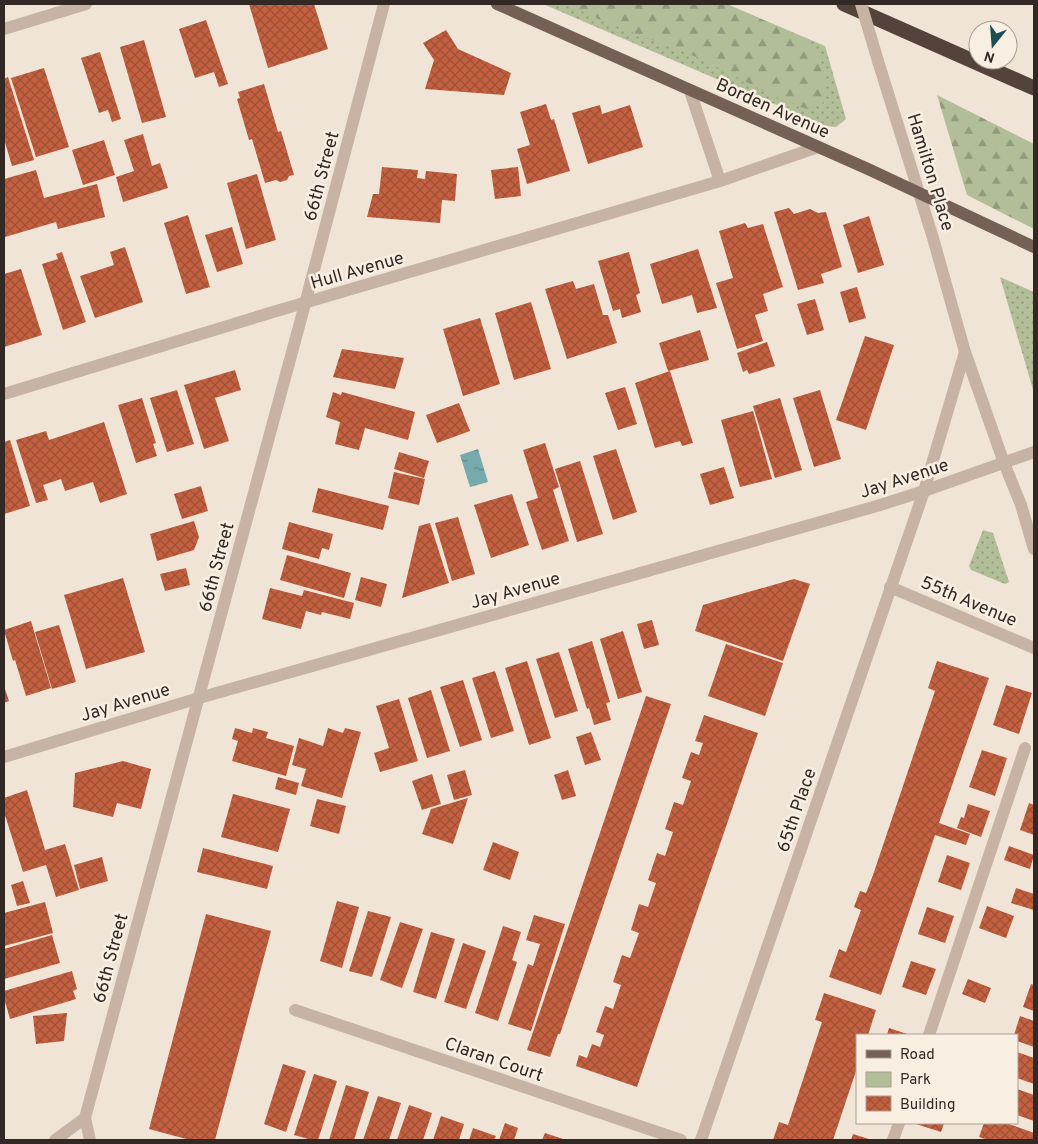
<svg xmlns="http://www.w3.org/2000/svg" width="1038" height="1144" viewBox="0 0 1038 1144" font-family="Overpass,sans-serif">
<defs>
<pattern id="green-dots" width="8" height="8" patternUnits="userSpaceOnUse" patternTransform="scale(1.25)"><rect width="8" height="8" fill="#b1be97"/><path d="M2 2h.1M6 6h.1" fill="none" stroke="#919a7b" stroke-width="1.8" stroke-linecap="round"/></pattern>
<pattern id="forest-firs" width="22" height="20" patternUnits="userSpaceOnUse" patternTransform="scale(1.25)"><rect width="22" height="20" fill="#b1be97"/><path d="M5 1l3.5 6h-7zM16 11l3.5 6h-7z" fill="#919a7b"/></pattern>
<pattern id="water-ripples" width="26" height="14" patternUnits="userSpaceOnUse" patternTransform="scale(1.25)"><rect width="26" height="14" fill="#76aaac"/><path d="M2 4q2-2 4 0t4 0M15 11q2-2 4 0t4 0" fill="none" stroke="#618a8c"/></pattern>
<pattern id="building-cross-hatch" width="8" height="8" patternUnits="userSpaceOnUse" patternTransform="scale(1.25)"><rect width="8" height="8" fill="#c36040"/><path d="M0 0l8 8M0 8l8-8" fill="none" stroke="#9f4f35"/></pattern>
</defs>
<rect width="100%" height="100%" fill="#f0e4d6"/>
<g fill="url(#green-dots)">
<path d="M543,4H726L825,46L846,119L836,127L825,126Z"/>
<path d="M1000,277L1034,292V393Z"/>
<path d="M983,530L993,533L1009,582L1005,584L971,570L969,566Z"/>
</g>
<g fill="url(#forest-firs)">
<path d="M565,4H727L805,38L821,61L826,82L823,103L806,109L774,96L699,58L608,23Z"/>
<path d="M937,95L1034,144V229L967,195Z"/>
</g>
<path fill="url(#water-ripples)" d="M478,449L488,482L470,487L460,455Z"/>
<g fill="url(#building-cross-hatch)">
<path d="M249,4H314L328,49L268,68Z"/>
<path d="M206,20L228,84L219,87L214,72L195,78L179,29Z"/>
<path d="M446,30L458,49L511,73L504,95L425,89L434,60L423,43Z"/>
<path d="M144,40L166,117L142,123L120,47Z"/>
<path d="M100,52L121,119L112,122L108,110L99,113L81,58Z"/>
<path d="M44,68L69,147L36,157L11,78Z"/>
<path d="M8,77L34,160L12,166L4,139V79Z"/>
<path d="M264,84L278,132L281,131L294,175L289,176L287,180L280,182L276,180L265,183L252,139L249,140L237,99L240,98L238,92Z"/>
<path d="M546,104L551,120L554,119L570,171L527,184L517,149L530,145L520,112Z"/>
<path d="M600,105L602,114L630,105L643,147L588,164L572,113Z"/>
<path d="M143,134L152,166L160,163L168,188L123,202L116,177L134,171L124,140Z"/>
<path d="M104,140L115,175L83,185L72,150Z"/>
<path d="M382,167L418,170L417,178L425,179L426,171L457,174L455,201L442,200L440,223L367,217L373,194H379Z"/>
<path d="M518,167L521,196L495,199L491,170Z"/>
<path d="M36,170L44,198L97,184L105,217L58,229L56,222L5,237L4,231V179Z"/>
<path d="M257,174L276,240L246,249L227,183Z"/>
<path d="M789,208L794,214L810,209L818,213L826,212L842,267L821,274L824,283L798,290L774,212Z"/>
<path d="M188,215L210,287L186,294L164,223Z"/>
<path d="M869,216L884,265L858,273L843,225Z"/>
<path d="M745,223L748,228L763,224L783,287L763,294L768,311L755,315L763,341L737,349L716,283L733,278L719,231Z"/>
<path d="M232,227L243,264L217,272L205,235Z"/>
<path d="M125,247L143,302L95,318L80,276L114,265L110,252Z"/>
<path d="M698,249L717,308L697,313L692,295L662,304L650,264Z"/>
<path d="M62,252L86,322L63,330L42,264L58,259L56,254Z"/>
<path d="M629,252L640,293L636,295L641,312L622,318L620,309L613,311L598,261Z"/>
<path d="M21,269L42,335L4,347V274Z"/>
<path d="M573,281L576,289L594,284L603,315H608L617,343L567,359L545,289Z"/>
<path d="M857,287L866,318L849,323L840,292Z"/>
<path d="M815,299L824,330L807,335L797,304Z"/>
<path d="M531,302L551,369L514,380L495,313Z"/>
<path d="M480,318L500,384L463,396L443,329Z"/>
<path d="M700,330L709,360L668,371L659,343Z"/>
<path d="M865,336L894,345L866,430L836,420Z"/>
<path d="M767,342L775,366L749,374L747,370L743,372L737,353Z"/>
<path d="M342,349L404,358L395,389L333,377Z"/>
<path d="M235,370L241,390L215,398L229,441L204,449L184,385Z"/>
<path d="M670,371L693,443L682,446L680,441L655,448L635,383Z"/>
<path d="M625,387L637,424L618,430L605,393Z"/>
<path d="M177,390L194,444L167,452L150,398Z"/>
<path d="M820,390L841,459L814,467L793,398Z"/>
<path d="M333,392L341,395L342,392L415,412L408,440L365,428L359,450L335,444L340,422L326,417Z"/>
<path d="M142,398L156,443L153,444L157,456L136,463L118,405Z"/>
<path d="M780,398L802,470L775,478L753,406Z"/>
<path d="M459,403L470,431L437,443L426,415Z"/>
<path d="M753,411L772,479L740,487L721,420Z"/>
<path d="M104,422L127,494L100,503L93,482L65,491L61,479L43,485L48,500L36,503L16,440L46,431L49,440Z"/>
<path d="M10,440L30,506L4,514V442Z"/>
<path d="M545,443L559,487L553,490L569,541L542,550L526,502L538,498L523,450Z"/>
<path d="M616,449L637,512L613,520L593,456Z"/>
<path d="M399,452L429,461L424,478L394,469Z"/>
<path d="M580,461L603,534L577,542L555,469Z"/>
<path d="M724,467L734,498L710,505L700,474Z"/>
<path d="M394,472L425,479L419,505L388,498Z"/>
<path d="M201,486L208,511L182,519L174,494Z"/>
<path d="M318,488L389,506L383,530L312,512Z"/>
<path d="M512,494L529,545L491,558L474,505Z"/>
<path d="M458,517L475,574L452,581L435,523Z"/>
<path d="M194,521L199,537L194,550L157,561L150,534Z"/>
<path d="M289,522L333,534L329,550L322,548L319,559L282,549Z"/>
<path d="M430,523L449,583L402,598L419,526Z"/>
<path d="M287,555L351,573L344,598L280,580Z"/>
<path d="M186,568L190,585L165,591L160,574Z"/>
<path d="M361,577L387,584L381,607L355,600Z"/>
<path d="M123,578L145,652L86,669L64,595Z"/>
<path d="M794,579L810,584L783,661L695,631L703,605Z"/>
<path d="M270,588L302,596L304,590L354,603L350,619L322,612L321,615L306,611L301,629L262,619Z"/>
<path d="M652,620L659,645L644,649L637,624Z"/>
<path d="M31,621L51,688L26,696L15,660L13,661L4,630Z"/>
<path d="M59,625L76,682L52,689L35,632Z"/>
<path d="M623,631L642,692L618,699L600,639Z"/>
<path d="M592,641L610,702L606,703L611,720L594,725L589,708L587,709L568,649Z"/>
<path d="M726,644L783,663L765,716L708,696Z"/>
<path d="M559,652L578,711L555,718L536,659Z"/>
<path d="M527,661L551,738L529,745L505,668Z"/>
<path d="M937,661L989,678L939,823L970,834L966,845L935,835L881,995L829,977L839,949L846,952L861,910L854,907L860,891L866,893L873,875L935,691L928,688Z"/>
<path d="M495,671L514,731L491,738L472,678Z"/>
<path d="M463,680L482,740L460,747L440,687Z"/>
<path d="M1006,685L1032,693L1019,734L993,725Z"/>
<path d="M4,686L9,701L4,703Z"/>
<path d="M431,690L450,751L427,758L408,698Z"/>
<path d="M646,696L671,704L560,1034H558L550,1057L527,1050Z"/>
<path d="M399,699L418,761L380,772L374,753L389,748L376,706Z"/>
<path d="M704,715L758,733L637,1087L576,1066L579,1055L587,1058L592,1044L600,1047L604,1035L596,1032L605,1006L613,1009L621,985L613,982L622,955L630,958L639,933L631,930L639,904L648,907L656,883L648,880L657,853L665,856L673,832L665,829L674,802L683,805L691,781L682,778L691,752L699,755L703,743L695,741Z"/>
<path d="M235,728L252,733L253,728L268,732L266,738L294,746L286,776L232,761L238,741L232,739Z"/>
<path d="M328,728L343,733L345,728L361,732L342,798L301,786L306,769L292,765L299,738L323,746Z"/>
<path d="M591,732L601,760L585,765L576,737Z"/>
<path d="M982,750L1007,758L995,796L969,787Z"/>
<path d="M123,761L151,769L141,809L117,803L113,817L73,807L75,773Z"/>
<path d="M465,770L472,795L454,800L447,775Z"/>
<path d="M568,770L576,796L562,800L554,775Z"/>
<path d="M432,774L441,804L422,810L412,781Z"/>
<path d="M278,777L299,783L296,795L275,789Z"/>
<path d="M27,790L45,850L65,844L79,890L56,897L46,865L23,872L4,812V798Z"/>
<path d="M233,794L290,809L278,852L221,837Z"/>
<path d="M468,798L453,844L422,834L431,809Z"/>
<path d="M317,799L346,806L339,834L310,826Z"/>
<path d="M1029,803L1034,805V835L1020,830Z"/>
<path d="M968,804L990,811L981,837L957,828L961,817L964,818Z"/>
<path d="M493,842L519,852L510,880L483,870Z"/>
<path d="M1009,846L1034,855L1030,869L1004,860Z"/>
<path d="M203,848L273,866L267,889L197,872Z"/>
<path d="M947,855L970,863L961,890L938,882Z"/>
<path d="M102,857L108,881L80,889L74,865Z"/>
<path d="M23,881L30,903L17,906L11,885Z"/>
<path d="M1016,888L1034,894V910L1011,903Z"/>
<path d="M337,901L359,907L342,968L320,961Z"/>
<path d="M45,902L53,933L4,946V913Z"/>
<path d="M987,906L1014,916L1006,938L979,928Z"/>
<path d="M927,907L954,916L945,943L918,934Z"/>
<path d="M368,911L391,917L372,977L349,971Z"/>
<path d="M206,914L271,931L215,1140H190L149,1129Z"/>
<path d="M534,915L565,924L531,1031L508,1024L528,964L533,966L540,944L526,940Z"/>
<path d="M400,922L423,929L402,988L380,980Z"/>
<path d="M503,926L521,932L512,960L517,962L498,1021L475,1013Z"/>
<path d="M431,932L455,939L436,999L413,992Z"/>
<path d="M52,935L60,963L4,979V949Z"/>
<path d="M463,943L486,951L466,1009L444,1002Z"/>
<path d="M911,961L936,969L926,995L902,987Z"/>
<path d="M72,971L77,989L73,991L76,999L10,1019L4,998V991Z"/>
<path d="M968,979L991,988L985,1003L962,994Z"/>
<path d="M1031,984L1034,985V1011L1023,1007Z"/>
<path d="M824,993L876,1010L868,1035H857V1068L833,1140H773L779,1122L788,1125L822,1022L815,1020Z"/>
<path d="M67,1013L64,1041L36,1044L33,1016Z"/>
<path d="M1020,1016L1034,1021V1047L1017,1041V1035H1014Z"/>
<path d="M889,1028L910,1035H887Z"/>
<path d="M1017,1052L1034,1058V1084L1017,1078Z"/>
<path d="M283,1064L306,1071L286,1132L264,1124Z"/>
<path d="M314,1074L337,1081L318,1140H312L294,1135Z"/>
<path d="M346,1085L369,1092L354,1140H329Z"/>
<path d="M1017,1089L1034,1095V1121L1017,1115Z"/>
<path d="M378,1096L401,1103L389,1140H363Z"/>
<path d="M409,1105L432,1113L423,1140H397Z"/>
<path d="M441,1116L464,1124L459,1140H433Z"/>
<path d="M505,1123L518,1128L514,1140H499Z"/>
<path d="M913,1123H944L941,1132Z"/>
<path d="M984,1123H1006L1034,1133V1140H988L979,1137Z"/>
<path d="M473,1128L496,1136L494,1140H469Z"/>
<path d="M545,1133L566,1140H542Z"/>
<path d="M853,1134L872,1140H851Z"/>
</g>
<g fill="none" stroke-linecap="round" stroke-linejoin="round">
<g stroke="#c7b3a3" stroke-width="12">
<path d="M4,29L86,4"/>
<path d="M878,61L933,238L965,352L1004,463L1021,505L1034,549"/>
<path d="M690,91L720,181"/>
<path d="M4,394L273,312L720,181L818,147"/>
<path d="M890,587L1034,648"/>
<path d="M4,757L199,698L877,506L924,491L1034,452"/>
<path d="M295,1010L681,1140"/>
<path d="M929,1035L1025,748"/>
<path d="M55,1140L85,1118"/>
<path d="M90,1140L85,1118L305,304L384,4"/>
<path d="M701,1140L924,491L965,352"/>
<path d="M893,1140L899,1123"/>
</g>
<path stroke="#746056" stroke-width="12" d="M497,4L868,169L1034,247"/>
<path stroke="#53433c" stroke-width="15" d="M844,4L1034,88"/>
<path stroke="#c7b3a3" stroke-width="12" d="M861,4L878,61"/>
</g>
<g text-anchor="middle" stroke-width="5" stroke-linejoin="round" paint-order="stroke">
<g font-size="18" fill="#322925" stroke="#f8eee2">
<text transform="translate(773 108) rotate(24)" y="6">Borden Avenue</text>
<text transform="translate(931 172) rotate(73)" y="6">Hamilton Place</text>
<text transform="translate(321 176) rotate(-75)" y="6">66th Street</text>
<text transform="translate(357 270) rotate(-16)" y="6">Hull Avenue</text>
<text transform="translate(904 478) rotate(-18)" y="6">Jay Avenue</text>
<text transform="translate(216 567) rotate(-75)" y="6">66th Street</text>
<text transform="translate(515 590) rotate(-16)" y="6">Jay Avenue</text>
<text transform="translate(969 601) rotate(23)" y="6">55th Avenue</text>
<text transform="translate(125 702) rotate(-17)" y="6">Jay Avenue</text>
<text transform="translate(796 810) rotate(-71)" y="6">65th Place</text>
<text transform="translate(110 958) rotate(-75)" y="6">66th Street</text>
<text transform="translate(494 1059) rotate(19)" y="6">Claran Court</text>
</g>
</g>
<rect width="1038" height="1144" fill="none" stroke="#322925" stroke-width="10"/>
<rect x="856" y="1034" width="162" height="90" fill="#f8eee2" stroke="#a99f96"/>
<rect x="866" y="1050" width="25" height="8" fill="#746056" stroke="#a99f96"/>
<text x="900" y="1059" font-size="15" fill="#322925">Road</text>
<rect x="866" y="1072" width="25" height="15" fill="#b1be97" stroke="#a99f96"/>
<text x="900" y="1084" font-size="15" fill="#322925">Park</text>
<rect x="866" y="1096" width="25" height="15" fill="url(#building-cross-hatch)" stroke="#a99f96"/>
<text x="900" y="1109" font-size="15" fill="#322925">Building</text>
<g transform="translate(993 45) rotate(197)"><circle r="24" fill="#f8eee2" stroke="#a99f96"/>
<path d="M0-4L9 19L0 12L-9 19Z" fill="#1c4f52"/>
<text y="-8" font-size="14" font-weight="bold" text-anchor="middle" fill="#322925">N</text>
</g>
</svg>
